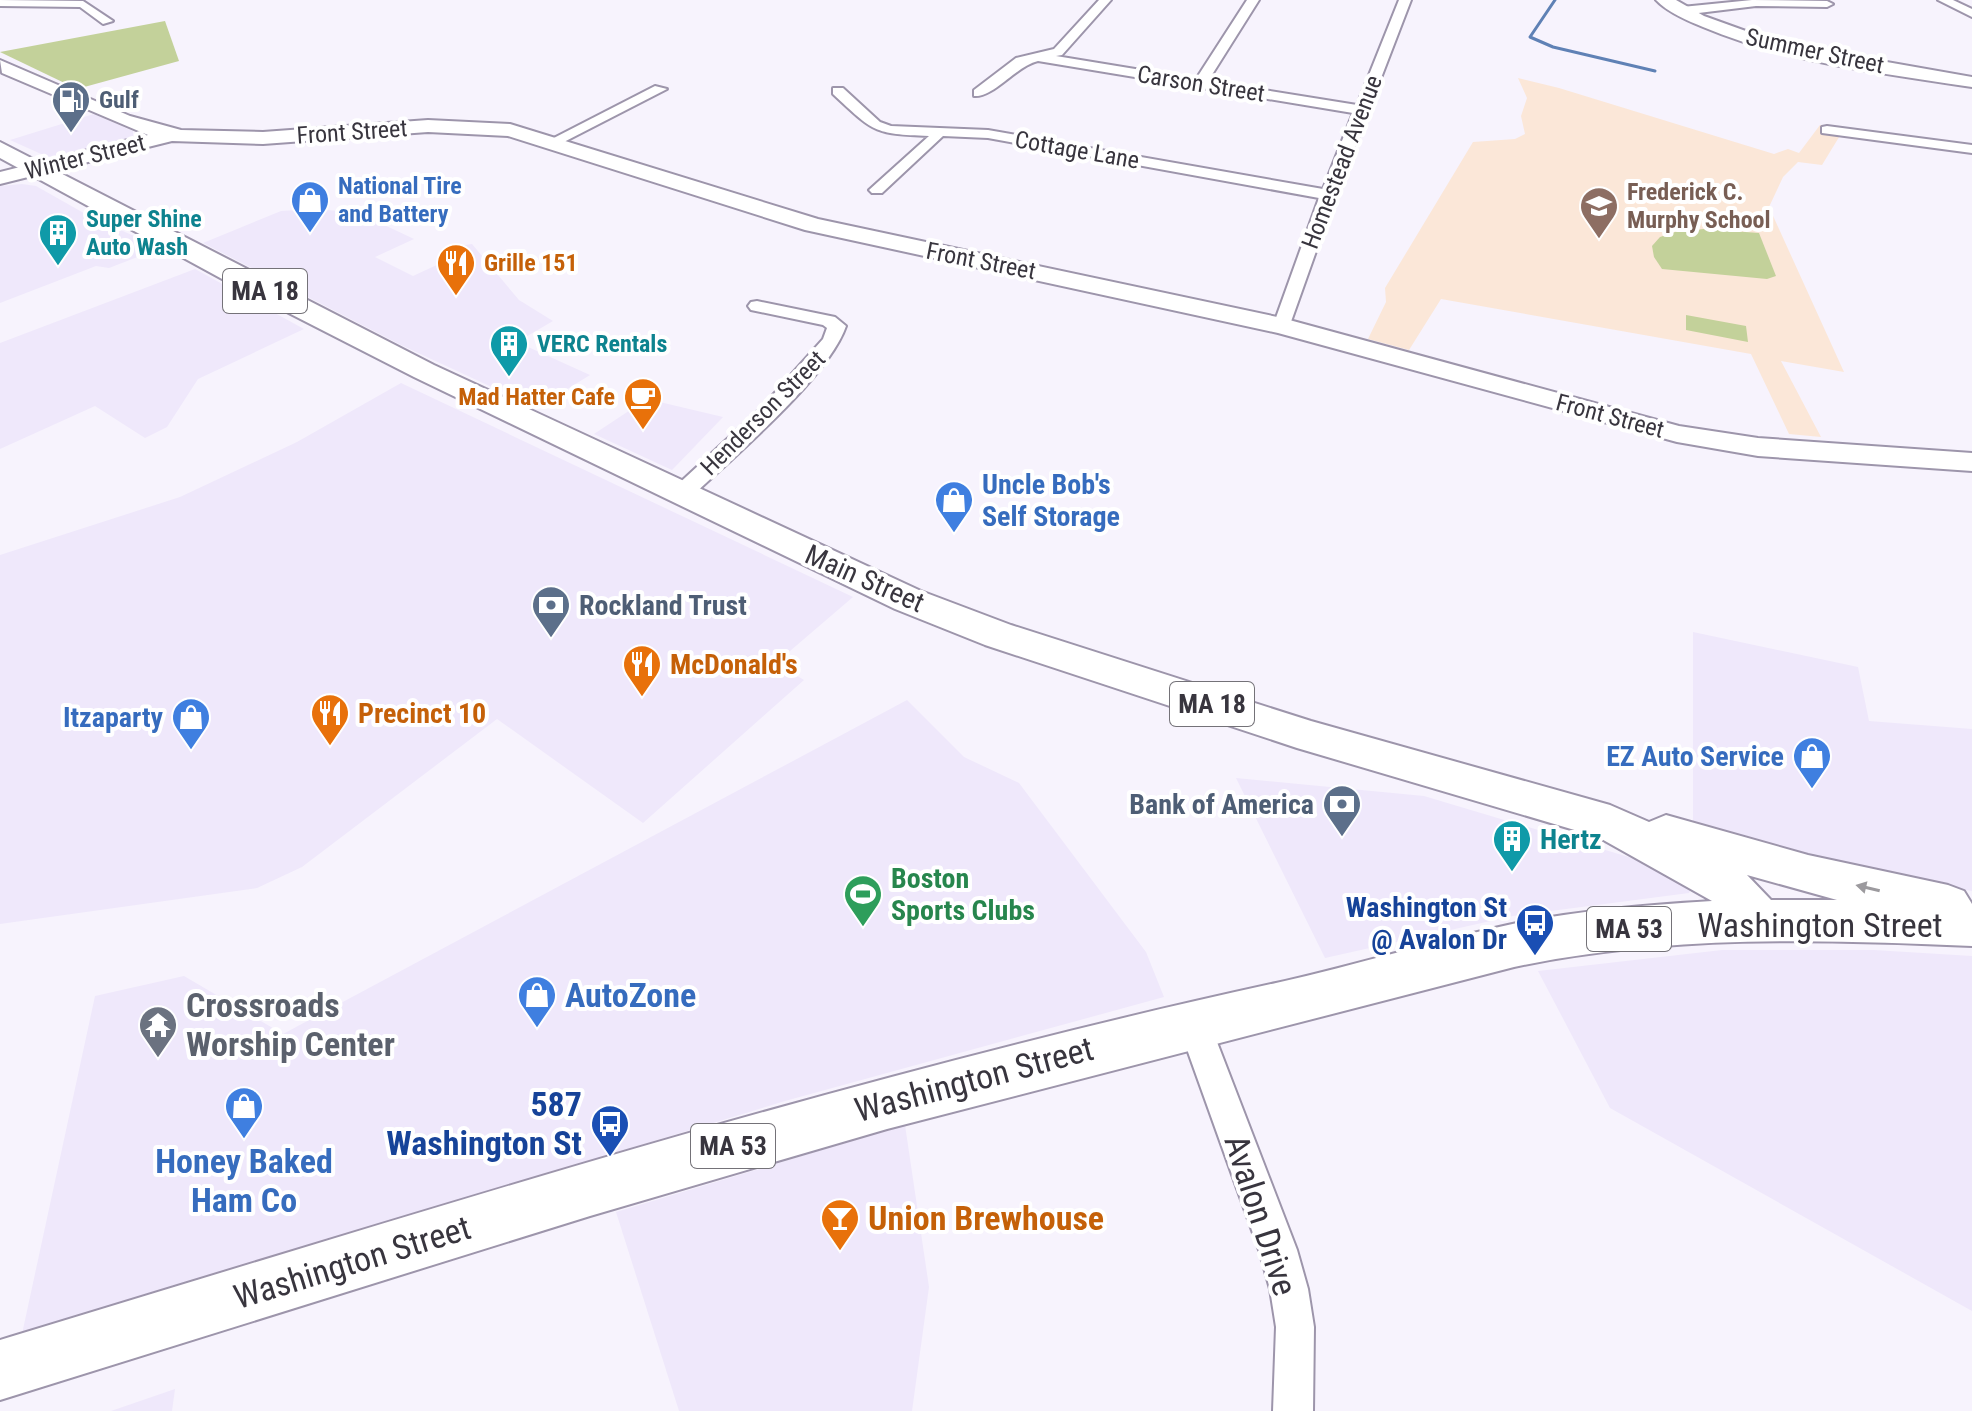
<svg xmlns="http://www.w3.org/2000/svg" width="1972" height="1411" viewBox="0 0 1972 1411" font-family="'Roboto Condensed',sans-serif">
<rect width="100%" height="100%" fill="#f7f3fd"/>
<g fill="#efe8fb">
<path d="M94,114L133,131V136L113,144L50,158L10,140Z"/>
<path d="M22,184L36,186L89,216L161,248L109,268L96,266L0,303V186Z"/>
<path d="M317,209L359,213L414,239L375,257L413,276L439,264L446,248L472,244L519,300L553,321L517,342L590,375L537,408L401,345L203,243L281,211Z"/>
<path d="M195,269L304,329L198,379L167,427L145,438L95,406L0,449V343Z"/>
<path d="M401,383L853,597L776,663L804,680L643,823L497,719L302,867L257,888L0,924V555L180,497L297,442Z"/>
<path d="M647,399L723,417L672,470L594,434Z"/>
<path d="M1693,632L1858,667L1869,721L1972,729V891L1936,886L1693,832Z"/>
<path d="M907,700L964,757L1019,783L1146,952L1164,997L785,1101L22,1334L95,996L184,976L283,1034Z"/>
<path d="M1236,778L1424,796L1679,872L1693,885L1689,893L1513,916L1325,958Z"/>
<path d="M1722,950H1874L1972,956V1311L1610,1108L1538,971Z"/>
<path d="M905,1125L929,1287L912,1411H679L616,1212Z"/>
<path d="M175,1389L172,1411H111Z"/>
</g>
<path fill="#fbe7d8" d="M1518,78L1559,88L1774,154L1788,149L1799,153L1820,125L1844,129L1822,165L1798,162L1783,177L1769,207L1844,372L1781,361L1821,437L1789,434L1751,354L1441,299L1409,350L1368,339L1386,302L1385,288L1473,142L1515,139L1525,134L1521,116L1527,98Z"/>
<g fill="#c3d19a">
<path d="M165,21L179,61L77,89L0,52Z"/>
<path d="M1704,229L1759,233L1776,276L1767,279L1662,269L1654,257L1652,246L1660,237L1675,232Z"/>
<path d="M1686,315L1746,326L1748,342L1686,330Z"/>
</g>
<g fill="none" stroke-linecap="round" stroke-linejoin="round">
<path stroke="#5f81b5" stroke-width="3" d="M1555,0L1530,37L1553,47L1655,71"/>
<defs>
<g id="street">
<path d="M0,0L83,1L113,21L103,24L80,7L0,6Z"/>
<path d="M1099,0H1111L1062,55L1056,56L1196,79L1247,0H1259L1208,81L1357,105L1399,0H1411L1336,195L1288,330H1276L1273,326L1319,198L988,138L943,136L882,193H872L869,190L929,136C873,134 874,132 833,94V88H843L880,122L891,126L988,130L1323,189L1353,113L1038,61C1016,66 993,98 974,96V90L1016,58L1054,49Z"/>
<path d="M1752,0L1827,1L1833,4L1827,7L1756,6L1682,15L1676,11L1682,7Z"/>
<path d="M1938,0H1953L1972,9V17Z"/>
<path d="M655,86L667,89L558,145H548L546,142Z"/>
<path d="M1827,126L1972,145V153L1822,133V127Z"/>
<path d="M757,301L835,317L846,326C828,378 732,458 690,498H674L671,493L674,488L763,406L823,339L827,328L823,325L751,310L748,306L751,302Z"/>
<path d="M1194,1009L1206,1013L1210,1024L1297,1250L1308,1289L1314,1327L1313,1411H1273L1276,1327L1270,1289L1259,1250L1178,1024L1182,1013Z"/>
</g>
<g id="secondary">
<path d="M1656,0H1676L1704,16L1779,43L1972,77V87C1881,73 1789,63 1703,27C1688,21 1667,12 1656,0Z"/>
<path d="M0,60L130,116L181,130L263,132L428,120L510,124L818,219L1282,318L1679,426L1758,438L1972,453V471L1758,456L1677,442L1278,333L805,230L508,136L428,132L263,144L172,141L0,184V172L148,135L2,73Z"/>
</g>
<path id="primary" d="M0,142L434,365L921,591L1011,625L1311,721L1610,805L1649,822L1666,815L1808,855L1948,885L1964,891L1972,904V946C1819,939 1665,935 1514,967L887,1129L590,1216L0,1400V1340C423,1212 844,1077 1276,983C1357,965 1436,940 1517,923C1581,910 1647,905 1712,901L1598,837L1297,748L985,645L895,609L414,377L224,280L0,158ZM1747,875L1837,900H1771Z"/>
</defs>
<use href="#street" stroke="#9d95ab" stroke-width="4"/>
<use href="#secondary" stroke="#9d95ab" stroke-width="4"/>
<use href="#primary" stroke="#9d95ab" stroke-width="4"/>
<use href="#street" fill="#fff" fill-rule="evenodd"/>
<use href="#secondary" fill="#fff" fill-rule="evenodd"/>
<use href="#primary" fill="#fff" fill-rule="evenodd"/>
</g>
<defs><path id="oneway-solid" d="M-6-.8H1V-3.2L6.5 0L1 3.2V.8H-6Z" transform="scale(2)"/></defs>
<use fill="#9c9a9e" href="#oneway-solid" transform="translate(1868 888) rotate(-167)"/>
<defs>
<symbol id="fuel-pin" viewBox="-11 -11 22 30"><path d="M0 17L-7.5 6A9.5 9.5 0 1 1 7.5 6Z" fill="#5c6f8a" stroke="#fff"/><path d="M-5.5-6h7V0h2V4h1.3V-2.5L3-4.5l.8-.8L6-3V5H2.5V1h-1V6h-7ZM-4.2-4.7v3.2H.2V-4.7Z" fill="#fff"/></symbol>
<symbol id="shop-pin" viewBox="-11 -11 22 30"><path d="M0 17L-7.5 6A9.5 9.5 0 1 1 7.5 6Z" fill="#3f7fe0" stroke="#fff"/><path d="M-5-2.5h2.3a2.7 3.5 0 0 1 5.4 0H5L5.5 6h-11ZM-1.5-2.5h3a1.5 2.3 0 0 0-3 0Z" fill="#fff"/></symbol>
<symbol id="school-pin" viewBox="-11 -11 22 30"><path d="M0 17L-7.5 6A9.5 9.5 0 1 1 7.5 6Z" fill="#8d6e63" stroke="#fff"/><path d="M0-5L7-2L0 1L-7-2ZM-4 1L0 2.5L4 1V4Q0 6-4 4Z" fill="#fff"/></symbol>
<symbol id="building-pin" viewBox="-11 -11 22 30"><path d="M0 17L-7.5 6A9.5 9.5 0 1 1 7.5 6Z" fill="#0f9aa8" stroke="#fff"/><path d="M-4-6H4V6H1V3H-1V6H-4ZM-2.5-4.3h1.7v1.8h-1.7ZM.8-4.3h1.7v1.8H.8ZM-2.5-1h1.7V.8h-1.7ZM.8-1h1.7V.8H.8Z" fill="#fff"/></symbol>
<symbol id="restaurant-pin" viewBox="-11 -11 22 30"><path d="M0 17L-7.5 6A9.5 9.5 0 1 1 7.5 6Z" fill="#e8710a" stroke="#fff"/><path d="M-5-6h1v4h1v-4h1v4h1v-4h1v5L-1.5 .5V6h-2V.5L-5-1ZM5-6V6H3V1.5H1.5Q1.5-4 5-6Z" fill="#fff"/></symbol>
<symbol id="cafe-pin" viewBox="-11 -11 22 30"><path d="M0 17L-7.5 6A9.5 9.5 0 1 1 7.5 6Z" fill="#e8710a" stroke="#fff"/><path d="M-5.5-4.5H6V0H3Q3 3.5 0 3.5H-2.5Q-5.5 3.5-5.5 0ZM3-3.2v2h1.7v-2ZM-6 4.5H4V6H-6Z" fill="#fff"/></symbol>
<symbol id="bank-pin" viewBox="-11 -11 22 30"><path d="M0 17L-7.5 6A9.5 9.5 0 1 1 7.5 6Z" fill="#5c6f8a" stroke="#fff"/><path d="M-6-4H6V4H-6ZM0-2.3a2.3 2.3 0 1 0 0 4.6a2.3 2.3 0 1 0 0-4.6Z" fill="#fff"/></symbol>
<symbol id="stadium-pin" viewBox="-11 -11 22 30"><path d="M0 17L-7.5 6A9.5 9.5 0 1 1 7.5 6Z" fill="#2e9e5b" stroke="#fff"/><path d="M0-5a6.5 5 0 1 0 0 10a6.5 5 0 1 0 0-10ZM-3.5-1.8h7v3.6h-7Z" fill="#fff"/></symbol>
<symbol id="bus-pin" viewBox="-11 -11 22 30"><path d="M0 17L-7.5 6A9.5 9.5 0 1 1 7.5 6Z" fill="#1a4fb4" stroke="#fff"/><path d="M-5-6H5V4H4V6H2V4H-2V6H-4V4H-5ZM-3.5-4V0h7V-4ZM-3.5 1.2v1.5H-2V1.2ZM2 1.2v1.5H3.5V1.2Z" fill="#fff"/></symbol>
<symbol id="temple-pin" viewBox="-11 -11 22 30"><path d="M0 17L-7.5 6A9.5 9.5 0 1 1 7.5 6Z" fill="#6b7280" stroke="#fff"/><path d="M0-6L5-2H3V0L6.5 2.5H4V6H1.5V3h-3V6H-4V2.5H-6.5L-3 0V-2H-5Z" fill="#fff"/></symbol>
<symbol id="bar-pin" viewBox="-11 -11 22 30"><path d="M0 17L-7.5 6A9.5 9.5 0 1 1 7.5 6Z" fill="#e8710a" stroke="#fff"/><path d="M-6-5H6L.8 .8V4.5H3.5V6h-7V4.5H-.8V.8Z" fill="#fff"/></symbol>
</defs>
<g fill-rule="evenodd">
<use href="#fuel-pin" x="49" y="78" width="44" height="60"/>
<use href="#shop-pin" x="288" y="178" width="44" height="60"/>
<use href="#school-pin" x="1577" y="184" width="44" height="60"/>
<use href="#building-pin" x="36" y="211" width="44" height="60"/>
<use href="#restaurant-pin" x="434" y="241" width="44" height="60"/>
<use href="#building-pin" x="487" y="322" width="44" height="60"/>
<use href="#cafe-pin" x="621" y="375" width="44" height="60"/>
<use href="#shop-pin" x="932" y="478" width="44" height="60"/>
<use href="#bank-pin" x="529" y="583" width="44" height="60"/>
<use href="#restaurant-pin" x="620" y="642" width="44" height="60"/>
<use href="#restaurant-pin" x="308" y="691" width="44" height="60"/>
<use href="#shop-pin" x="169" y="695" width="44" height="60"/>
<use href="#shop-pin" x="1790" y="734" width="44" height="60"/>
<use href="#bank-pin" x="1320" y="782" width="44" height="60"/>
<use href="#building-pin" x="1490" y="817" width="44" height="60"/>
<use href="#stadium-pin" x="841" y="872" width="44" height="60"/>
<use href="#bus-pin" x="1513" y="901" width="44" height="60"/>
<use href="#shop-pin" x="515" y="973" width="44" height="60"/>
<use href="#temple-pin" x="136" y="1003" width="44" height="60"/>
<use href="#shop-pin" x="222" y="1084" width="44" height="60"/>
<use href="#bus-pin" x="588" y="1102" width="44" height="60"/>
<use href="#bar-pin" x="818" y="1196" width="44" height="60"/>
</g>
<g text-anchor="middle" stroke-width="8" stroke-linejoin="round" paint-order="stroke">
<g font-size="24" fill="#38353e" stroke="#fff">
<text transform="translate(1815 51) rotate(12)" y="8">Summer Street</text>
<text transform="translate(1201 84) rotate(9)" y="8">Carson Street</text>
<text transform="translate(352 132) rotate(-4)" y="8">Front Street</text>
<text transform="translate(1077 150) rotate(10)" y="8">Cottage Lane</text>
<text transform="translate(85 157) rotate(-14)" y="8">Winter Street</text>
<text transform="translate(1342 162) rotate(-69)" y="8">Homestead Avenue</text>
<text transform="translate(981 261) rotate(11)" y="8">Front Street</text>
<text transform="translate(763 413) rotate(-45)" y="8">Henderson Street</text>
<text transform="translate(1610 416) rotate(15)" y="8">Front Street</text>
</g>
<g font-size="24" font-weight="bold" fill="#4e5e75" stroke="#fff" text-anchor="start">
<text x="99" y="108">Gulf</text>
</g>
<g font-size="24" font-weight="bold" fill="#366cbe" stroke="#fff" text-anchor="start">
<text x="338" y="194">National Tire<tspan x="338" dy="28">and Battery</tspan></text>
</g>
<g font-size="24" font-weight="bold" fill="#785e54" stroke="#fff" text-anchor="start">
<text x="1627" y="200">Frederick C.<tspan x="1627" dy="28">Murphy School</tspan></text>
</g>
<g font-size="24" font-weight="bold" fill="#0d838f" stroke="#fff" text-anchor="start">
<text x="86" y="227">Super Shine<tspan x="86" dy="28">Auto Wash</tspan></text>
<text x="537" y="352">VERC Rentals</text>
</g>
<g font-size="24" font-weight="bold" fill="#c56008" stroke="#fff" text-anchor="start">
<text x="484" y="271">Grille 151</text>
<text x="615" y="405" text-anchor="end">Mad Hatter Cafe</text>
</g>
<g fill="#fff" stroke="#747278" stroke-width="2">
<rect x="223" y="269" width="84" height="44" rx="6"/>
<rect x="1170" y="682" width="84" height="44" rx="6"/>
<rect x="1587" y="907" width="84" height="44" rx="6"/>
<rect x="691" y="1124" width="84" height="44" rx="6"/>
</g>
<g font-size="26" font-weight="bold" fill="#38353e">
<text x="265" y="300">MA 18</text>
<text x="1212" y="713">MA 18</text>
<text x="1629" y="938">MA 53</text>
<text x="733" y="1155">MA 53</text>
</g>
<g font-size="28" font-weight="bold" fill="#366cbe" stroke="#fff" text-anchor="end">
<text x="982" y="494" text-anchor="start">Uncle Bob's<tspan x="982" dy="32">Self Storage</tspan></text>
<text x="163" y="727">Itzaparty</text>
<text x="1784" y="766">EZ Auto Service</text>
</g>
<g font-size="28" fill="#38353e" stroke="#fff">
<text transform="translate(865 578) rotate(24)" y="10">Main Street</text>
</g>
<g font-size="28" font-weight="bold" fill="#4e5e75" stroke="#fff" text-anchor="start">
<text x="579" y="615">Rockland Trust</text>
<text x="1314" y="814" text-anchor="end">Bank of America</text>
</g>
<g font-size="28" font-weight="bold" fill="#c56008" stroke="#fff" text-anchor="start">
<text x="670" y="674">McDonald's</text>
<text x="358" y="723">Precinct 10</text>
</g>
<g font-size="28" font-weight="bold" fill="#0d838f" stroke="#fff" text-anchor="start">
<text x="1540" y="849">Hertz</text>
</g>
<g font-size="28" font-weight="bold" fill="#27864d" stroke="#fff" text-anchor="start">
<text x="891" y="888">Boston<tspan x="891" dy="32">Sports Clubs</tspan></text>
</g>
<g font-size="28" font-weight="bold" fill="#164399" stroke="#fff" text-anchor="end">
<text x="1507" y="917">Washington St<tspan x="1507" dy="32">@ Avalon Dr</tspan></text>
</g>
<g font-size="34" fill="#38353e" stroke="#fff">
<text x="1820" y="937">Washington Street</text>
<text transform="translate(974 1079) rotate(-15)" y="12">Washington Street</text>
<text transform="translate(1261 1215) rotate(72)" y="12">Avalon Drive</text>
<text transform="translate(352 1262) rotate(-17)" y="12">Washington Street</text>
</g>
<g font-size="34" font-weight="bold" fill="#366cbe" stroke="#fff" text-anchor="start">
<text x="565" y="1007">AutoZone</text>
<text x="244" y="1173" text-anchor="middle">Honey Baked<tspan x="244" dy="39">Ham Co</tspan></text>
</g>
<g font-size="34" font-weight="bold" fill="#5b616d" stroke="#fff" text-anchor="start">
<text x="186" y="1017">Crossroads<tspan x="186" dy="39">Worship Center</tspan></text>
</g>
<g font-size="34" font-weight="bold" fill="#164399" stroke="#fff" text-anchor="end">
<text x="582" y="1116">587<tspan x="582" dy="39">Washington St</tspan></text>
</g>
<g font-size="34" font-weight="bold" fill="#c56008" stroke="#fff" text-anchor="start">
<text x="868" y="1230">Union Brewhouse</text>
</g>
</g>
</svg>
